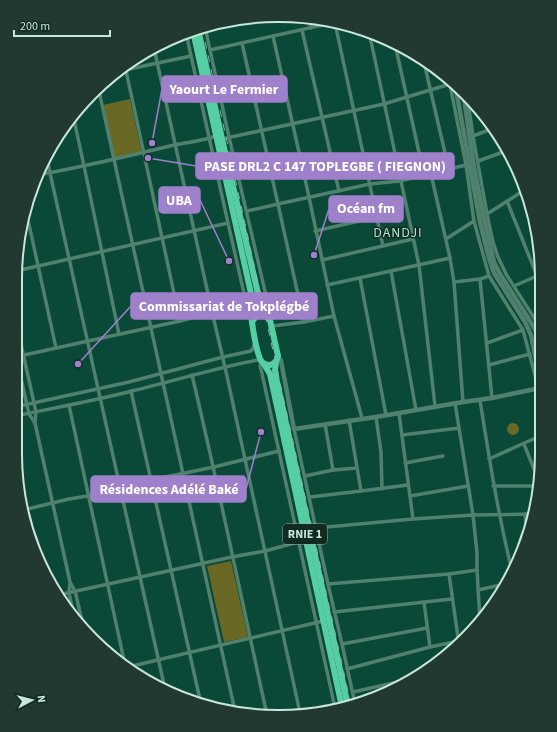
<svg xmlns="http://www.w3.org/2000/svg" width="557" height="732" viewBox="0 0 557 732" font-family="'Source Sans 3',sans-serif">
<rect width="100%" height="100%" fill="#0a4937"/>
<g fill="#696824">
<path d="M130,99L142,154L114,160L103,105Z"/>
<circle cx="513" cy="429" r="6"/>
<path d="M231,561L248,637L224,642L207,566Z"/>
</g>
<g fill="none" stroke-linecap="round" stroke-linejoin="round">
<g stroke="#50806e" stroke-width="3.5">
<path d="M309,18L311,28"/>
<path d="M335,23L383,246"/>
<path d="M205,27L229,137L271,317L270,320"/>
<path d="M302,30L339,191"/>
<path d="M369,32L419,265L435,406"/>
<path d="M186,33L228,223L251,324"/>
<path d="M273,36L309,197L334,316L362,418"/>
<path d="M242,43L278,204L304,322"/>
<path d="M395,44L424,175"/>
<path d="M154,48L212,312L225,367L300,713"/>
<path d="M210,50L336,22"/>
<path d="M423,58L449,170"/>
<path d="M125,66L180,321"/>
<path d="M120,71L191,56"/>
<path d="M449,80L466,165L474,221L489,276L523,330L540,394"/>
<path d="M99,91L235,711"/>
<path d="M467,95L473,136L487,214L493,242L498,257L506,274L538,324L540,331"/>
<path d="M469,108L476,106"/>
<path d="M73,115L84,166L119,334"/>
<path d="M473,136L494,128"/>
<path d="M500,138L513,166L523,183"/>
<path d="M222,139L384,104L450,84"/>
<path d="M46,155L165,689"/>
<path d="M478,161L506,151"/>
<path d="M431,174L450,258L454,282L463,402"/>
<path d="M37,175C83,167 129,156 174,145C188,142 203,141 216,136"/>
<path d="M507,201L537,276H540"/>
<path d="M25,206L56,348"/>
<path d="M247,211L278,204L370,184L400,181L466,165"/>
<path d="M487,214L523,191L525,188L523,183"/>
<path d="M315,231L377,217"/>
<path d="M446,239L474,221"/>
<path d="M322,260L413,239"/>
<path d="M16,271L228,223"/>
<path d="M391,271L416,410"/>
<path d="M360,278L386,415"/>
<path d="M480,279L492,398"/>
<path d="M454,282L480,279L489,276"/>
<path d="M327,285L450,258"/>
<path d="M514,286L537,276L540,285"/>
<path d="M15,317L36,412L35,423L70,582L75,591L84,629"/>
<path d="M272,326L304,322L334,316"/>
<path d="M487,343L523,330"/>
<path d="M16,356L29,414L35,423"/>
<path d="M15,357L180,321L246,304"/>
<path d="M262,362L260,366L261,369L335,708"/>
<path d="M489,365L530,354"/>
<path d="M192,375C219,488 242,602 267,715"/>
<path d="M131,391L201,704"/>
<path d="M480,400C489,457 498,514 512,571"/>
<path d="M455,403L473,515L477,553V570L480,621"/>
<path d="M69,405L125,665"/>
<path d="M15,407L129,382L223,357L251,351L253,348L255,343"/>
<path d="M399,413L413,519"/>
<path d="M15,416C54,408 93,401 132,391C174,381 215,368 257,360L261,361"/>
<path d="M376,417L381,452L382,489"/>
<path d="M349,420L361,491"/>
<path d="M325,424L333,470L357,468"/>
<path d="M294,429L328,584L342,644L355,704"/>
<path d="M402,435L459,428"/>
<path d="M524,444L540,484"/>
<path d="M489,459L540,436"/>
<path d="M405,463L443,456"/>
<path d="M305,476L333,470"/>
<path d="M493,486H540"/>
<path d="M410,496L468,486"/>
<path d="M310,497L361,491L408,485"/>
<path d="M23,510L69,499L88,496L151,480L214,467L279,451"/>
<path d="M525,514L528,538"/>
<path d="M316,528L413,519L473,515L534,514"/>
<path d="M449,574L459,644"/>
<path d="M70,583L69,593L74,616"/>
<path d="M328,584L449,574L477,570"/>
<path d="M478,590L505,584"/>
<path d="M58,595L232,557L265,551L298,542"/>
<path d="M424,602L430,647"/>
<path d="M334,612L452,599"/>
<path d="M480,615L487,613"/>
<path d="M342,644L427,628"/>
<path d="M128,667L323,621"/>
<path d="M347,669L430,647L459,641"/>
<path d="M353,692L411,679"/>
<path d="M301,713L335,706"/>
</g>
<g stroke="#50806e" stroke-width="4.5">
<path d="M455,84L480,222L489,258L494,273L525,322L531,335L540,380"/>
<path d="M463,91L474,167L484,219L494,262L500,274L530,321L536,331L540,354"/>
<path d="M278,356L281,361L294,429L376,417L463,402L492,398L540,388"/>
</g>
<g stroke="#55cea4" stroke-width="6">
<path d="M198,29L222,139L260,302L262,308L267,317"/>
<path d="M193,31L254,307L253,319"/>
<path d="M260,315L266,316L270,320L278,356C277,360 275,364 270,365C267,365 264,364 262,362C257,356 253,330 252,322L256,316Z"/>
<path d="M276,362L275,370L277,382L348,706"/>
<path d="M264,364L270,374L342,707"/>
</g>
<path stroke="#88b0a2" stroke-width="1" stroke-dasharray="7 7" stroke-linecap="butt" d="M202,28L351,705"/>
</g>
<g text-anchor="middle" stroke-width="3" stroke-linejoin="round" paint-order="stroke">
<rect fill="#122a21" stroke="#92aea2" stroke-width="1" x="283" y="524" width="44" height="20" rx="3"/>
<g font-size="12" font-weight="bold" fill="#c9e6da">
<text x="305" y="538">RNIE 1</text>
</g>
<g font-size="14" letter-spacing="1" fill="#a8e3cb" stroke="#122a21">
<text x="398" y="237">DANDJI</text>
</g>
</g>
<path d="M0 0H557V732H0ZM278 22H279A256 256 0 0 1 535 278V454A256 256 0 0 1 279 710H278A256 256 0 0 1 22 454V278A256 256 0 0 1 278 22Z" fill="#213930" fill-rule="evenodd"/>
<path fill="none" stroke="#c9e6da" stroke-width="2" d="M278 22H279A256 256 0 0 1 535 278V454A256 256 0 0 1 279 710H278A256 256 0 0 1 22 454V278A256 256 0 0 1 278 22Z"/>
<path fill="none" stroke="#9e80cb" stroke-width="1.5" d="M152 143L162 89M148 158L196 166M229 261L200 200M314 255L329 209M78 364L131 306M261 432L246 489"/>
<g fill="#9e80cb" stroke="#122a21" stroke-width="1.5">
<circle cx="152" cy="143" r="4"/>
<circle cx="148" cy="158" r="4"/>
<circle cx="229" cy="261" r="4"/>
<circle cx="314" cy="255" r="4"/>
<circle cx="78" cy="364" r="4"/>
<circle cx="261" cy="432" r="4"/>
</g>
<g fill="#9e80cb" stroke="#9e80cb" stroke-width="1.5">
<rect x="162" y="76" width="125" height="26" rx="4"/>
<rect x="196" y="153" width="258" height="26" rx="4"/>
<rect x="159" y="187" width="41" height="26" rx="4"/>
<rect x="329" y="196" width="74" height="26" rx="4"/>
<rect x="131" y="293" width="186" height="26" rx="4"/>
<rect x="91" y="476" width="155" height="26" rx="4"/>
</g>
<g font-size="14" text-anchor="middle" font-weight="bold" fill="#fff">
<text x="224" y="94">Yaourt Le Fermier</text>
<text x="325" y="171">PASE DRL2 C 147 TOPLEGBE ( FIEGNON)</text>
<text x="179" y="205">UBA</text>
<text x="366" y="213">Océan fm</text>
<text x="224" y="311">Commissariat de Tokplégbé</text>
<text x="169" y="494">Résidences Adélé Baké</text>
</g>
<g transform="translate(32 700) rotate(83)" stroke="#122a21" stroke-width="3" paint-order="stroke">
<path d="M0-3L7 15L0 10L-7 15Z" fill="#c9e6da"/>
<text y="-6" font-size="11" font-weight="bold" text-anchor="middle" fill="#c9e6da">N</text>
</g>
<path d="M14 30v6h96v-6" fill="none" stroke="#c9e6da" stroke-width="2"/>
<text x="20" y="30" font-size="12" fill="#c9e6da" stroke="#122a21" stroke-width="3" paint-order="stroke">200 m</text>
</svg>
